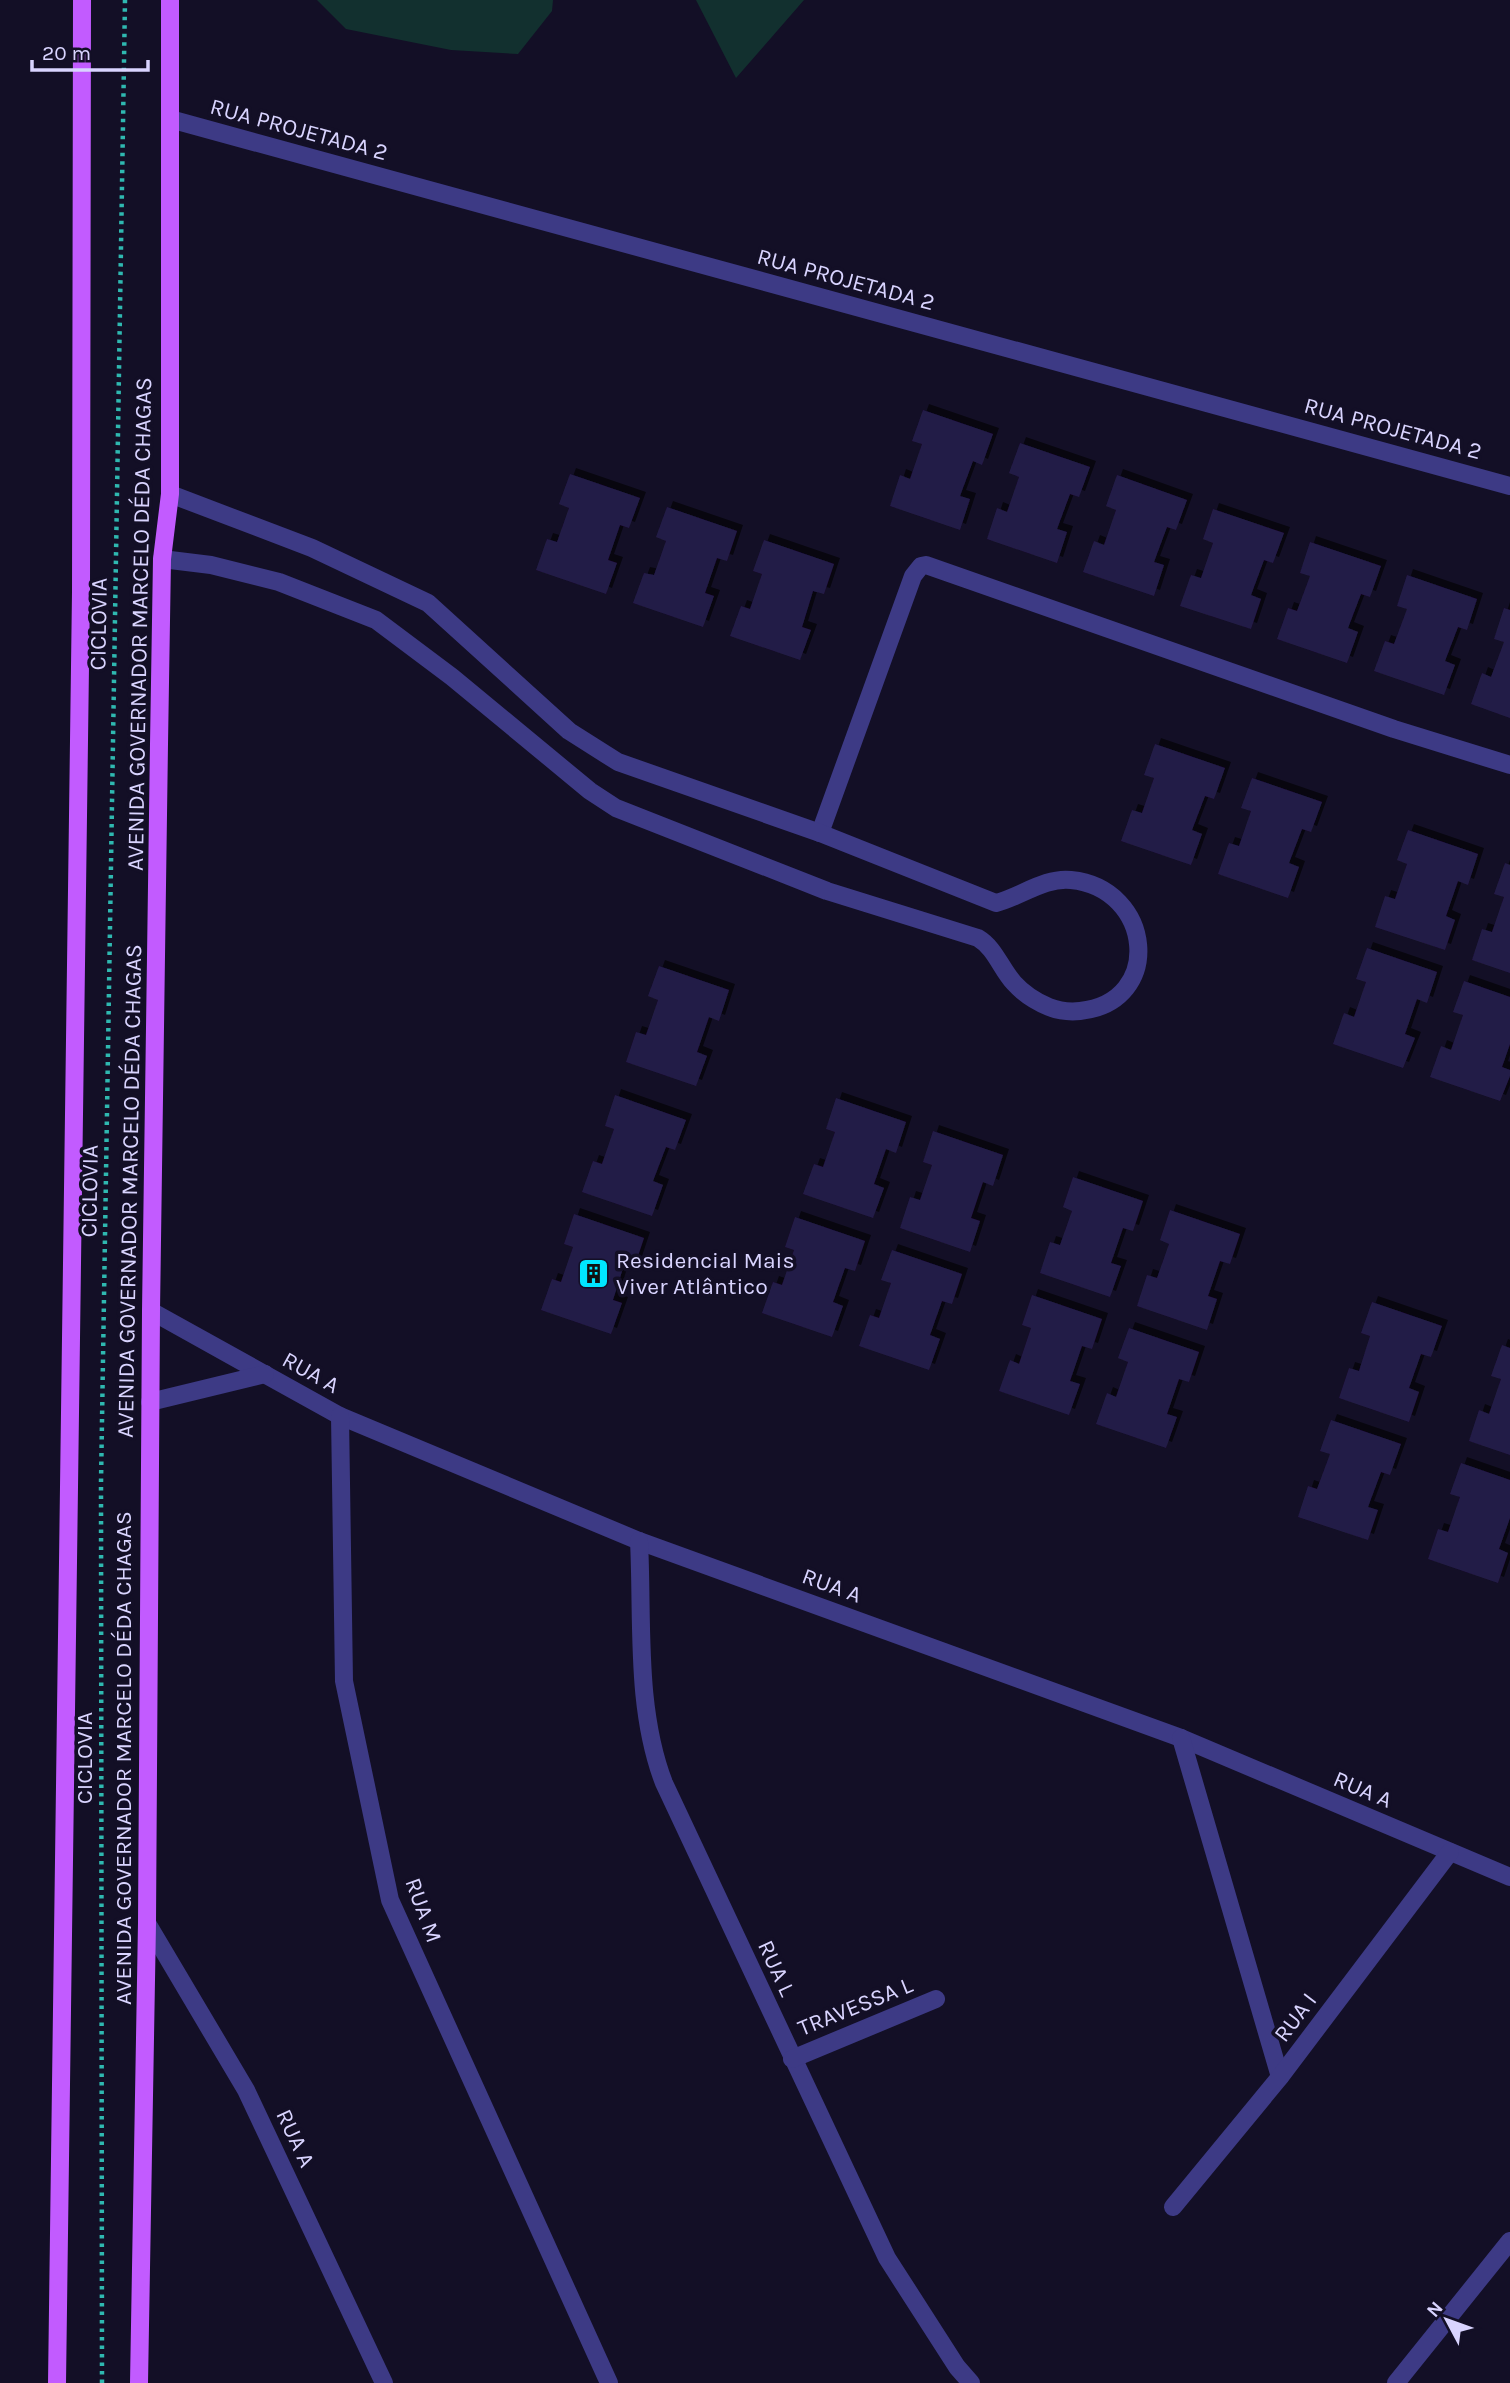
<svg xmlns="http://www.w3.org/2000/svg" width="1510" height="2383" viewBox="0 0 1510 2383" font-family="Karla,sans-serif">
<defs>
<filter id="shadow"><feDropShadow dx="6" dy="-6" stdDeviation="0" flood-color="#0009"/></filter>
</defs>
<rect width="100%" height="100%" fill="#130f26"/>
<g fill="#12302f">
<path d="M317,0H553L552,11L518,54L451,50L346,29Z"/>
<path d="M696,0H804L736,78Z"/>
</g>
<g fill="#241b47" filter="url(#shadow)">
<path d="M923,410L993,434L982,465L973,461L960,496L970,499L960,530L890,506L900,475L910,479L922,444L912,441Z"/>
<path d="M1020,443L1090,467L1079,497L1070,494L1057,529L1067,532L1057,563L987,539L997,508L1007,512L1019,477L1009,473Z"/>
<path d="M570,474L640,498L629,528L620,525L608,560L617,563L606,594L536,570L547,539L557,542L569,508L559,504Z"/>
<path d="M1117,475L1187,500L1176,530L1167,527L1154,562L1164,565L1154,596L1083,572L1094,541L1104,545L1116,510L1106,506Z"/>
<path d="M667,507L737,531L727,561L717,558L705,593L714,596L703,627L633,603L644,573L654,575L666,541L656,537Z"/>
<path d="M1213,509L1284,533L1273,563L1264,560L1251,595L1261,599L1251,629L1180,606L1191,575L1201,578L1213,543L1203,539Z"/>
<path d="M764,540L834,564L824,594L813,591L802,627L811,630L800,660L730,636L741,606L750,609L762,574L753,571Z"/>
<path d="M1310,542L1381,566L1370,597L1361,594L1348,628L1358,632L1347,663L1277,639L1288,608L1297,611L1310,576L1300,573Z"/>
<path d="M1407,575L1477,599L1467,630L1458,627L1445,661L1455,665L1444,695L1374,671L1385,641L1394,644L1407,609L1397,606Z"/>
<path d="M1504,608L1510,610V718L1471,704L1482,673L1491,677L1504,642L1494,639Z"/>
<path d="M1155,744L1225,768L1214,799L1205,796L1192,830L1202,834L1191,865L1121,841L1132,810L1142,813L1154,778L1144,775Z"/>
<path d="M1252,778L1322,802L1311,832L1302,829L1289,863L1299,867L1288,898L1218,874L1229,843L1239,846L1251,811L1241,808Z"/>
<path d="M1408,830L1478,854L1468,885L1458,881L1446,916L1455,920L1445,950L1375,927L1385,896L1395,899L1407,864L1397,860Z"/>
<path d="M1505,863L1510,865V973L1472,960L1482,929L1492,932L1504,897L1494,894Z"/>
<path d="M1367,948L1437,972L1427,1003L1417,999L1405,1034L1415,1038L1403,1068L1333,1044L1344,1013L1354,1017L1366,982L1356,979Z"/>
<path d="M659,966L729,990L719,1021L709,1017L697,1052L707,1056L696,1086L626,1062L636,1032L646,1035L658,1000L648,996Z"/>
<path d="M1464,981L1510,997V1044L1502,1067L1510,1070V1076L1500,1101L1430,1077L1441,1046L1451,1050L1463,1015L1453,1012Z"/>
<path d="M615,1095L686,1120L675,1150L666,1147L653,1181L663,1185L652,1216L582,1192L593,1161L602,1164L614,1129L605,1126Z"/>
<path d="M836,1098L906,1122L896,1153L886,1149L874,1184L884,1188L873,1218L803,1194L814,1164L823,1167L835,1132L826,1129Z"/>
<path d="M933,1131L1003,1155L993,1186L983,1182L971,1218L980,1221L970,1252L900,1228L910,1197L920,1200L932,1165L923,1162Z"/>
<path d="M1073,1177L1143,1201L1133,1231L1123,1228L1111,1263L1121,1266L1110,1297L1040,1273L1050,1242L1060,1245L1072,1211L1063,1207Z"/>
<path d="M1170,1210L1240,1234L1230,1264L1220,1261L1208,1296L1217,1299L1207,1330L1137,1306L1147,1275L1157,1278L1169,1244L1160,1240Z"/>
<path d="M574,1214L644,1238L634,1268L624,1265L613,1300L622,1303L611,1334L541,1310L552,1279L561,1282L573,1247L564,1244Z"/>
<path d="M795,1217L865,1241L855,1271L845,1268L833,1302L843,1306L832,1337L762,1313L773,1282L782,1285L794,1250L785,1247Z"/>
<path d="M892,1250L962,1274L952,1304L942,1301L930,1335L940,1339L929,1370L859,1346L870,1315L879,1318L891,1283L881,1280Z"/>
<path d="M1032,1295L1102,1319L1092,1349L1082,1346L1070,1381L1080,1384L1069,1415L999,1391L1010,1360L1019,1364L1031,1328L1022,1325Z"/>
<path d="M1372,1302L1442,1326L1431,1357L1421,1354L1409,1388L1419,1392L1409,1422L1339,1398L1349,1368L1359,1371L1370,1336L1361,1333Z"/>
<path d="M1129,1328L1199,1352L1189,1382L1179,1379L1167,1414L1177,1417L1166,1448L1096,1424L1107,1393L1116,1397L1128,1362L1118,1358Z"/>
<path d="M1502,1345L1510,1348V1455L1469,1441L1479,1410L1489,1414L1501,1379L1491,1376Z"/>
<path d="M1331,1420L1401,1444L1390,1475L1381,1472L1368,1507L1378,1510L1368,1540L1298,1517L1308,1486L1317,1489L1330,1454L1320,1451Z"/>
<path d="M1461,1463L1510,1480V1518L1499,1549L1508,1553L1498,1583L1428,1559L1438,1529L1448,1532L1460,1497L1450,1494Z"/>
</g>
<g fill="none" stroke-linecap="round" stroke-linejoin="round">
<path stroke="#2fb8b0" stroke-width="4.5" stroke-dasharray="3.5 5" stroke-linecap="butt" d="M102,2383L101,1483L125,0"/>
<path stroke="#3d3a85" stroke-width="18" d="M820,833L913,576L921,566L926,565L1394,729L1510,765"/>
<g stroke="#3d3a85" stroke-width="18">
<path d="M170,119L1510,486"/>
<path d="M162,559L211,565L279,582L376,620L452,677L590,791L616,808L827,891L978,938C995,948 1001,969 1014,983C1023,993 1037,1002 1049,1007C1059,1011 1070,1012 1080,1011C1165,1002 1153,888 1071,880C1045,877 1020,897 996,903L820,833L618,762L569,731L428,603L312,548L170,494"/>
<path d="M151,1311L340,1416L639,1541L1181,1738L1510,1877"/>
<path d="M150,1402L265,1374"/>
<path d="M340,1416L344,1681L390,1900L609,2383"/>
<path d="M639,1541C643,1620 635,1708 664,1783L887,2258L957,2367L971,2383"/>
<path d="M1181,1738L1280,2077"/>
<path d="M147,1923L246,2090L384,2383"/>
<path d="M792,2059L936,1999"/>
<path d="M1173,2207L1280,2077L1450,1852"/>
<path d="M1396,2383L1510,2241"/>
</g>
<g stroke="#c25bff" stroke-width="18">
<path d="M57,2383L81,592L82,0"/>
<path d="M139,2383L147,1923L151,1311L159,744L162,559L170,494V0"/>
</g>
</g>
<defs>
<symbol id="building-square" viewBox="-11 -11 22 22"><rect x="-9" y="-9" width="18" height="18" rx="4" fill="#00e5ff" stroke="#130f26"/><path d="M-4-6H4V6H1V3H-1V6H-4ZM-2.5-4.3h1.7v1.8h-1.7ZM.8-4.3h1.7v1.8H.8ZM-2.5-1h1.7V.8h-1.7ZM.8-1h1.7V.8H.8Z" fill="#111"/></symbol>
</defs>
<g fill-rule="evenodd">
<use href="#building-square" x="576" y="1256" width="35" height="35"/>
</g>
<g text-anchor="middle" stroke-width="7" stroke-linejoin="round" paint-order="stroke">
<g font-size="23" fill="#d9d4ff" stroke="#130f26">
<text transform="translate(299 129) rotate(15)" y="8">RUA PROJETADA 2</text>
<text transform="translate(846 279) rotate(15)" y="8">RUA PROJETADA 2</text>
<text transform="translate(1393 428) rotate(15)" y="8">RUA PROJETADA 2</text>
<text transform="translate(98 624) rotate(-89)" y="8">CICLOVIA</text>
<text transform="translate(139 624) rotate(-89)" y="8">AVENIDA GOVERNADOR MARCELO DÉDA CHAGAS</text>
<text transform="translate(89 1191) rotate(-89)" y="8">CICLOVIA</text>
<text transform="translate(129 1191) rotate(-89)" y="8">AVENIDA GOVERNADOR MARCELO DÉDA CHAGAS</text>
<text transform="translate(311 1372) rotate(29)" y="8">RUA A</text>
<text transform="translate(832 1585) rotate(20)" y="8">RUA A</text>
<text transform="translate(84 1758) rotate(-90)" y="8">CICLOVIA</text>
<text transform="translate(123 1758) rotate(-90)" y="8">AVENIDA GOVERNADOR MARCELO DÉDA CHAGAS</text>
<text transform="translate(1363 1789) rotate(23)" y="8">RUA A</text>
<text transform="translate(424 1910) rotate(70)" y="8">RUA M</text>
<text transform="translate(777 1968) rotate(65)" y="8">RUA L</text>
<text transform="translate(855 2006) rotate(-22)" y="8">TRAVESSA L</text>
<text transform="translate(1295 2017) rotate(-53)" y="8">RUA I</text>
<text transform="translate(296 2138) rotate(65)" y="8">RUA A</text>
</g>
<g font-size="23" fill="#d9d4ff" stroke="#130f26" text-anchor="start">
<text x="616" y="1268">Residencial Mais<tspan x="616" dy="26">Viver Atlântico</tspan></text>
</g>
</g>
<g transform="translate(1447 2320) rotate(311)" stroke="#130f26" stroke-width="5" paint-order="stroke">
<path d="M0-5L12 26L0 18L-12 26Z" fill="#d9d4ff"/>
<text y="-10" font-size="19" font-weight="bold" text-anchor="middle" fill="#d9d4ff">N</text>
</g>
<path d="M32 60v10h116v-10" fill="none" stroke="#d9d4ff" stroke-width="3.5"/>
<text x="42" y="60" font-size="21" fill="#d9d4ff" stroke="#130f26" stroke-width="5" paint-order="stroke">20 m</text>
</svg>
